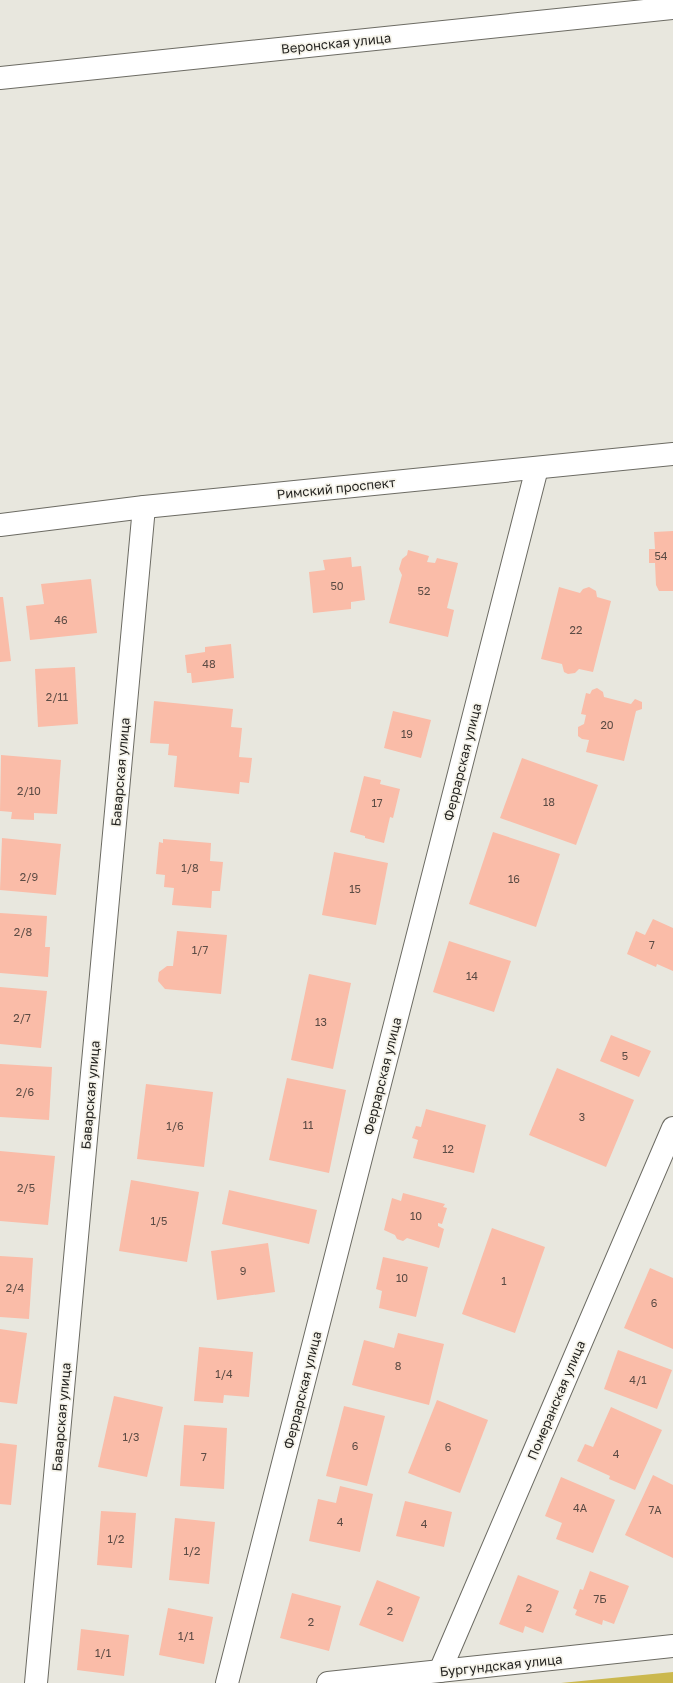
<svg xmlns="http://www.w3.org/2000/svg" width="673" height="1683" viewBox="0 0 673 1683" font-family="'Golos Text',sans-serif">
<rect width="100%" height="100%" fill="#e8e7de"/>
<path fill="#cbb84e" d="M673,1672V1683H561Z"/>
<g fill="#fabca8">
<path d="M673,531V591H659L656,585L655,563H649V549H655L654,532Z"/>
<path d="M408,550L429,556L427,562L435,563L437,558L458,563L447,608L454,610L448,637L389,623L402,575L399,569L402,559L407,555Z"/>
<path d="M351,557L352,567L361,566L365,600L351,602V609L313,613L309,572L325,570L323,560Z"/>
<path d="M91,579L97,633L30,640L26,606L44,604L41,584Z"/>
<path d="M559,587L580,593L583,589L589,587L596,591L597,597L611,601L593,672L579,669L575,673L568,674L564,672L562,664L541,659Z"/>
<path d="M0,597H3L11,661L0,662Z"/>
<path d="M231,644L234,678L192,683L191,673H187L185,655L205,652V647Z"/>
<path d="M75,667L78,724L38,727L35,669Z"/>
<path d="M597,688L603,692L604,697L631,704L635,699L642,702V709L636,711L624,761L586,752L589,740L582,739L578,736V727L584,724L586,715L581,714L586,693L590,694L592,690Z"/>
<path d="M154,701L233,709L231,727L242,728L239,757L252,758L249,783L240,782L239,794L174,787L177,756L168,755L169,744L150,743Z"/>
<path d="M393,711L431,720L421,758L384,748Z"/>
<path d="M1,755L61,760L57,814L34,813V820L11,819L12,812L0,811Z"/>
<path d="M522,758L598,785L576,845L500,818Z"/>
<path d="M364,776L381,780L380,784L400,789L393,818L390,817L384,843L365,838V836L350,832Z"/>
<path d="M493,832L560,854L536,927L469,904Z"/>
<path d="M2,838L61,844L56,895L0,890Z"/>
<path d="M163,839L211,843L210,861L223,862L220,891H212L211,908L172,905L174,888L164,887L165,875L156,874L159,842L163,843Z"/>
<path d="M334,852L388,863L376,925L322,915Z"/>
<path d="M0,913L47,916L45,947H50L48,977L0,973Z"/>
<path d="M653,919L673,928V971L657,964L656,967L627,954L636,931L645,935Z"/>
<path d="M177,931L227,935L221,994L165,989L158,981L159,972L167,966H173Z"/>
<path d="M449,941L511,961L494,1012L433,992Z"/>
<path d="M309,974L351,983L333,1069L291,1060Z"/>
<path d="M0,987L47,991L41,1048L0,1044Z"/>
<path d="M611,1035L651,1051L639,1077L600,1061Z"/>
<path d="M0,1064L52,1067L49,1120L0,1117Z"/>
<path d="M557,1068L634,1100L606,1167L529,1135Z"/>
<path d="M287,1078L346,1090L329,1173L269,1160Z"/>
<path d="M146,1084L213,1092L204,1167L137,1159Z"/>
<path d="M426,1109L486,1125L474,1173L413,1158L418,1140L412,1138L416,1126L421,1127Z"/>
<path d="M0,1151L55,1156L48,1225L0,1221Z"/>
<path d="M131,1180L199,1192L187,1262L119,1251Z"/>
<path d="M229,1190L317,1210L309,1244L222,1224Z"/>
<path d="M403,1193L445,1204L443,1207L447,1208L442,1224L438,1223V1226L444,1229L439,1248L407,1238L403,1241L397,1239L395,1235L384,1230L392,1198L401,1201Z"/>
<path d="M492,1228L545,1247L515,1333L462,1314Z"/>
<path d="M268,1243L275,1292L217,1300L211,1251Z"/>
<path d="M0,1256L33,1258L29,1319L0,1317Z"/>
<path d="M383,1257L428,1267L416,1317L379,1308L382,1291L376,1289Z"/>
<path d="M650,1268L673,1278V1349L624,1328Z"/>
<path d="M0,1329L27,1333L17,1404L0,1402Z"/>
<path d="M398,1333L444,1344L429,1405L352,1385L364,1340L394,1348Z"/>
<path d="M199,1347L253,1352L249,1397L224,1395L223,1403L194,1401Z"/>
<path d="M618,1350L672,1370L657,1409L604,1389Z"/>
<path d="M114,1396L163,1407L147,1477L98,1467Z"/>
<path d="M437,1400L488,1420L460,1493L408,1473Z"/>
<path d="M344,1406L385,1416L367,1486L326,1476Z"/>
<path d="M611,1407L662,1430L635,1490L609,1479L610,1476L577,1461L585,1444L593,1447Z"/>
<path d="M184,1425L227,1428L224,1489L180,1486Z"/>
<path d="M0,1443L17,1445L11,1505L0,1504Z"/>
<path d="M653,1475L673,1485V1558L625,1535Z"/>
<path d="M561,1477L615,1500L593,1553L556,1539L562,1523L545,1516Z"/>
<path d="M340,1486L373,1494L360,1552L309,1541L318,1499L336,1503Z"/>
<path d="M405,1501L452,1512L444,1547L396,1536Z"/>
<path d="M101,1511L136,1513L132,1568L97,1565Z"/>
<path d="M175,1518L215,1522L209,1584L169,1580Z"/>
<path d="M590,1571L629,1586L614,1624L603,1620L602,1625L575,1615L577,1610L573,1608L580,1589L583,1590Z"/>
<path d="M518,1575L559,1591L543,1633L525,1626L523,1633L499,1624Z"/>
<path d="M377,1580L420,1597L403,1642L359,1625Z"/>
<path d="M292,1593L341,1606L329,1651L280,1638Z"/>
<path d="M168,1608L213,1617L204,1664L159,1655Z"/>
<path d="M81,1629L129,1635L124,1676L77,1670Z"/>
</g>
<g fill="none" stroke-linecap="round" stroke-linejoin="round">
<defs>
<g id="minor">
<path d="M0,78L673,8"/>
<path d="M0,525L144,507L673,454"/>
<path d="M440,1671L673,1128"/>
<path d="M36,1683L144,507"/>
<path d="M227,1683L537,468"/>
<path d="M328,1683L673,1646"/>
</g>
</defs>
<use href="#minor" stroke="#6c6b63" stroke-width="24"/>
<use href="#minor" stroke="#fff" stroke-width="22"/>
</g>
<g text-anchor="middle" stroke-width="3.5" stroke-linejoin="round" paint-order="stroke">
<g font-size="11" fill="#5b4b44">
<text x="661" y="560">54</text>
<text x="337" y="590">50</text>
<text x="424" y="595">52</text>
<text x="61" y="624">46</text>
<text x="576" y="634">22</text>
<text x="209" y="668">48</text>
<text x="57" y="701">2/11</text>
<text x="607" y="729">20</text>
<text x="407" y="738">19</text>
<text x="29" y="795">2/10</text>
<text x="549" y="806">18</text>
<text x="377" y="807">17</text>
<text x="190" y="872">1/8</text>
<text x="29" y="881">2/9</text>
<text x="514" y="883">16</text>
<text x="355" y="893">15</text>
<text x="23" y="936">2/8</text>
<text x="652" y="949">7</text>
<text x="200" y="954">1/7</text>
<text x="472" y="980">14</text>
<text x="22" y="1022">2/7</text>
<text x="321" y="1026">13</text>
<text x="625" y="1060">5</text>
<text x="25" y="1096">2/6</text>
<text x="582" y="1121">3</text>
<text x="308" y="1129">11</text>
<text x="175" y="1130">1/6</text>
<text x="448" y="1153">12</text>
<text x="26" y="1192">2/5</text>
<text x="416" y="1220">10</text>
<text x="159" y="1225">1/5</text>
<text x="243" y="1275">9</text>
<text x="402" y="1282">10</text>
<text x="504" y="1285">1</text>
<text x="15" y="1292">2/4</text>
<text x="654" y="1307">6</text>
<text x="398" y="1370">8</text>
<text x="224" y="1378">1/4</text>
<text x="638" y="1384">4/1</text>
<text x="131" y="1441">1/3</text>
<text x="355" y="1450">6</text>
<text x="448" y="1451">6</text>
<text x="616" y="1458">4</text>
<text x="204" y="1461">7</text>
<text x="580" y="1512">4А</text>
<text x="655" y="1514">7А</text>
<text x="340" y="1526">4</text>
<text x="424" y="1528">4</text>
<text x="116" y="1543">1/2</text>
<text x="192" y="1555">1/2</text>
<text x="600" y="1603">7Б</text>
<text x="529" y="1612">2</text>
<text x="390" y="1615">2</text>
<text x="311" y="1626">2</text>
<text x="186" y="1640">1/1</text>
<text x="103" y="1657">1/1</text>
</g>
<g font-size="13" fill="#262522" stroke="#f6f4eb">
<text transform="translate(336 43) rotate(-6)" y="5">Веронская улица</text>
<text transform="translate(336 488) rotate(-6)" y="5">Римский проспект</text>
<text transform="translate(462 762) rotate(-76)" y="5">Феррарская улица</text>
<text transform="translate(120 772) rotate(-85)" y="5">Баварская улица</text>
<text transform="translate(382 1076) rotate(-76)" y="5">Феррарская улица</text>
<text transform="translate(90 1095) rotate(-85)" y="5">Баварская улица</text>
<text transform="translate(302 1390) rotate(-76)" y="5">Феррарская улица</text>
<text transform="translate(556 1400) rotate(-67)" y="5">Померанская улица</text>
<text transform="translate(61 1417) rotate(-85)" y="5">Баварская улица</text>
<text transform="translate(501 1665) rotate(-6)" y="5">Бургундская улица</text>
</g>
</g>
</svg>
